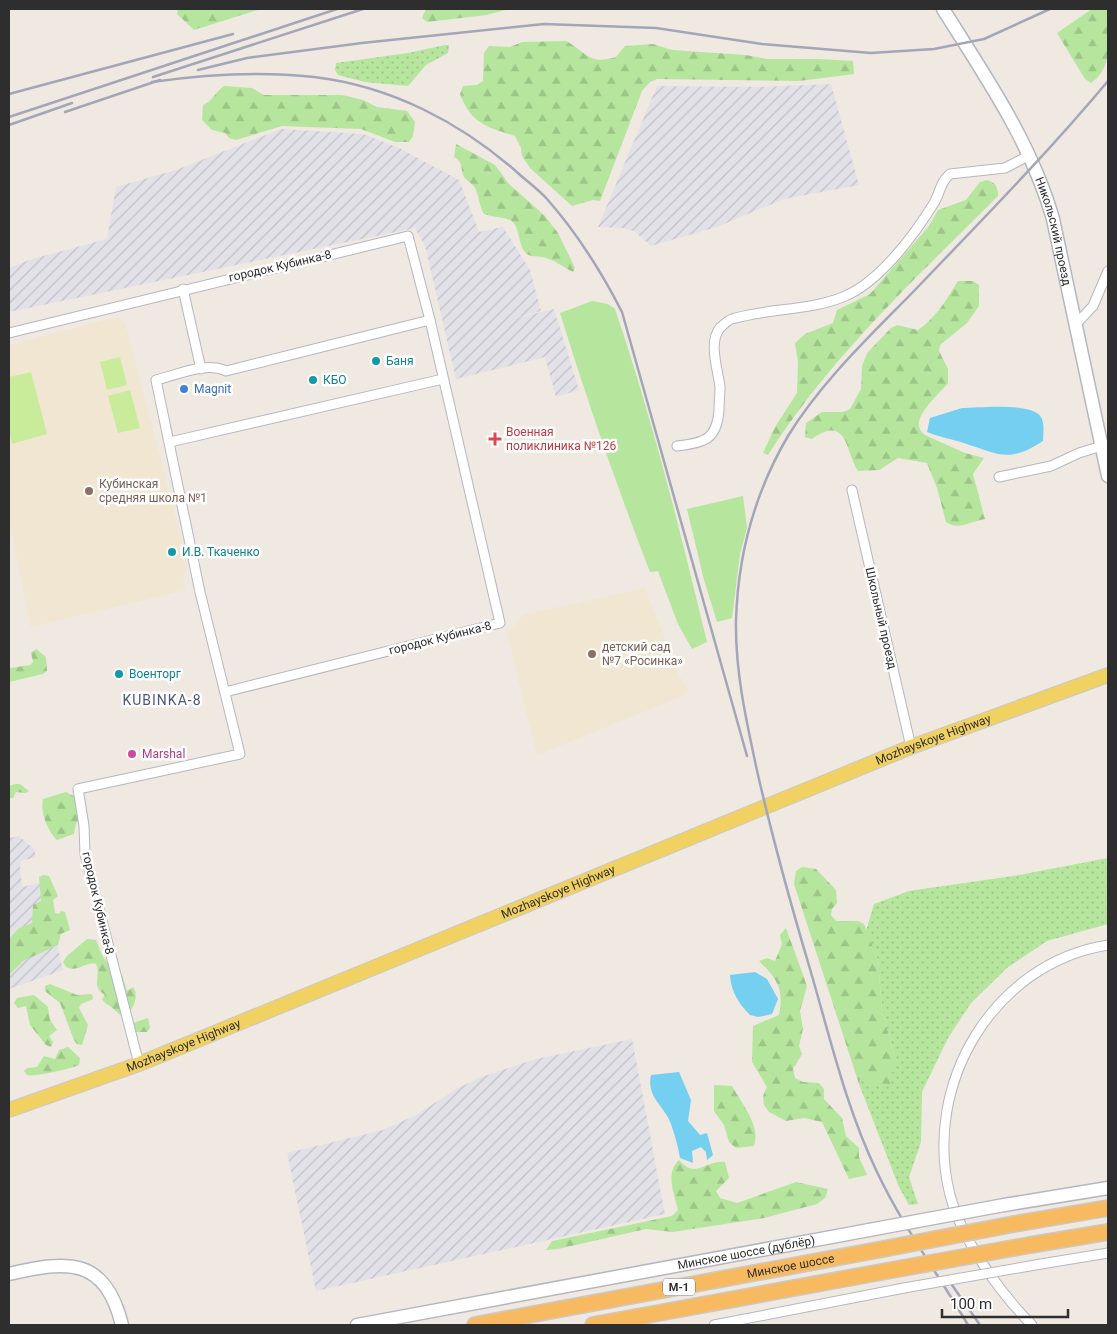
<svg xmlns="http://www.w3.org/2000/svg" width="1117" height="1334" viewBox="0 0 1117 1334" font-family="Roboto,sans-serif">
<defs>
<pattern id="industrial-furrows" width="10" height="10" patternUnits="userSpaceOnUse" patternTransform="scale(1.25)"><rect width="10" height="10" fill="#e3e1e8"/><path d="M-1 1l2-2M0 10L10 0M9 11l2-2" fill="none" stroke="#c3c1c7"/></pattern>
<pattern id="grass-dots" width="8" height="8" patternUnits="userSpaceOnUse" patternTransform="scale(1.25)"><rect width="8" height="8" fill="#b6e59e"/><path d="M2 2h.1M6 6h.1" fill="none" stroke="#9dc588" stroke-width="1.8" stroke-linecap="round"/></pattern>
<pattern id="forest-firs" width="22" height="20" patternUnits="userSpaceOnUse" patternTransform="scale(1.25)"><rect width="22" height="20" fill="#b6e59e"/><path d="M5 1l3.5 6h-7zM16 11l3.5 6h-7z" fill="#9dc588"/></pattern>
</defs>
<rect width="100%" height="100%" fill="#efe9e1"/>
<g fill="url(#industrial-furrows)">
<path d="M831,84L859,185L784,199L717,227L651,246L634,231L622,228L598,227L657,86L760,87Z"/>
<path d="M281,129L363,134L397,147L459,180L479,232L503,227L530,270L541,311L508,320L554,309L579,390L556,397L545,357L456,379L425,246L415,228L9,312V268L32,259L107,239L116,187L176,170Z"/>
<path d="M19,836L34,849L36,857L21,861L20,867L22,887L43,882L63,970L9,989V838Z"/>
<path d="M632,1039L665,1214L316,1291L287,1153L383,1130L416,1115L458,1088L481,1077L536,1059Z"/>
</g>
<g fill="#f0e6d1">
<path d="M117,317L125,323L161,461L188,566L183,578L186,590L31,627L9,521V345Z"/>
<path d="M645,588L679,675L689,691L683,696L537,755L507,633L523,615Z"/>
</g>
<g fill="url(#grass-dots)">
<path d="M445,45H449L448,53L426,65L408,86L365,82L338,75L335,70L336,63L408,53Z"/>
<path d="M1108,858V924L1047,941L1008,967L971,1003L948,1038L922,1092L921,1142L909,1177L918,1204L909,1205L899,1187L859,1084L861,1076L895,1057L882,1010L878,960L866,931L874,904L909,891L1019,875Z"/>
</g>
<g fill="url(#forest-firs)">
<path d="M178,9H261L194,30L177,14Z"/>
<path d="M426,9H510L486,15L427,22L422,18Z"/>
<path d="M1092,9H1108C1108,34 1115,67 1091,83L1085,79L1057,33Z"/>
<path d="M566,41C585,51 589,66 616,57L625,46L653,44L672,50L746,55L767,59H819L853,61L854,74L799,81L657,79L650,82L642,91L600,201L593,200L572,206L530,168L522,156L521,148L515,136C487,127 471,124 460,94L463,86L477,85L483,81L484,53L489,46L510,47L522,42Z"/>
<path d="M224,86L252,88L264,95H342L363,100L377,107L407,111L415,122L413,136L409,142H395L361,129L282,126L236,140L229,138L225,133L212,130L202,120L203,105C213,101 215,92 224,86Z"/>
<path d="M456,144L495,165L509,184L545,216L558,233L575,268L573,272C563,267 553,259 542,257C537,256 531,257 527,254C517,246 521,226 510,220C503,217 492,217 484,214C479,205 479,196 475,188C472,183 467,181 464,177C460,168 464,163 454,157Z"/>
<path d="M987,180C996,183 998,187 998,196C915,279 832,355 768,455L763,453L775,427L797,393L798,362L795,343L805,334L833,323L837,310L870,294L929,226L938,210L966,200L980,182Z"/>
<path d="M958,281H973L979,285V306L967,323L940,345L939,351L948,369V383C939,395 903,423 927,436L965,453L984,458L973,474L985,519C971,521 959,531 946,522L937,488L927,463L898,458L879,470L858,471C845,451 848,414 812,439L805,437L806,423L822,412H843L850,409L861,389L862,366L867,353L891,328L897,325L918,330C936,318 947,299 958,281Z"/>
<path d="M36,649L46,657L47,671L43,674L9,682V666L10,668L30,665L33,662L31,653Z"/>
<path d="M15,784H20L29,791L25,793L16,792L13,798H9V786Z"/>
<path d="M66,792L74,796L81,818L76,823L74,834L57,840C48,831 40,813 43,799Z"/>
<path d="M802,867L816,869L836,890L837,903L832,909L831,915L836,921H858L864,924L878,960L882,1010L895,1057L890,1086L871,1084L861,1076L859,1084L794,884L796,871Z"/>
<path d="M43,875L49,876L58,896L53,900L55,913L59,914L61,911L65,912L70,930L61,934L58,945L23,961L9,975V939L18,929L32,923L33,905L41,901L39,877Z"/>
<path d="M786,928L807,986L800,1011L803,1029L799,1046L802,1054L793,1069L795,1078L803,1082L819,1083L824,1089V1099L842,1118L846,1136L859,1148V1157L867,1175L849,1179L822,1122L804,1118L786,1121L769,1112L764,1105L763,1096L767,1087L752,1062L753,1026L779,1015C784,989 778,979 759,961L767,958L775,961L782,944L780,935Z"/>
<path d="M87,939L96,940L102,955L114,973L122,975L127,991L133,987C140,997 132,1009 126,1018C119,1016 115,1008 105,1003L102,999L105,995C90,986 102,976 96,964C85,961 78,973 66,967L63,962L67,956Z"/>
<path d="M50,984L77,995L92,994L93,999L81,1004L79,1008L88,1025L82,1045L77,1044L74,1040L60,1003L45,991V986Z"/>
<path d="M34,995L48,1007L50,1020L57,1030L49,1036L53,1042L51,1047L46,1045L30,1025L26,1006L18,1008L14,1003L17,998Z"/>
<path d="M148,1018L150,1028L147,1032H133V1023Z"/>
<path d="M68,1047L80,1058L79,1065C71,1069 33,1077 27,1075L24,1071L27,1068L37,1067L44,1056L55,1059L59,1050Z"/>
<path d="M714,1085L732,1086C742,1104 761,1126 754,1146L736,1148L729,1142L724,1125L714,1111Z"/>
<path d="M679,1160C696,1180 706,1160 725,1162L729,1178L716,1191L720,1198L737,1203L796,1182L828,1189L825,1198L817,1204L764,1218L673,1232L646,1229L558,1249L546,1250L552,1241L672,1216L678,1210C674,1193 665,1173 679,1160Z"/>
</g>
<g fill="#b6e59e">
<path d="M592,301L608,304L615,309C652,418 680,530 707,642L692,649L678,624L658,571L650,572C617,487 587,400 560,313Z"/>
<path d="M743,496L747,528L740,554L732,618L717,622L704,580L687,509Z"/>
</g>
<g fill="#c9ec9a">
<path d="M120,357L127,385L107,390L100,362Z"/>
<path d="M31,372L47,434L12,444L9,431V377Z"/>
<path d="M130,390L140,428L118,433L108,396Z"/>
</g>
<g fill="#75cff0">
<path d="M962,408C979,408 1032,402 1041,417C1045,424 1043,433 1043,441C1009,463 1000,455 964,443C951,439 939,437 927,432L930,418Z"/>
<path d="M755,972L767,979L778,999L772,1014L758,1017L750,1015C739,1004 731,992 730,975Z"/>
<path d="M679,1072L691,1100L688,1121L700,1135L707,1133L713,1155L707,1160L706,1152L701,1147L692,1151L693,1163L680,1158C678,1147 675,1135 671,1124C664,1105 646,1097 651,1075Z"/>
</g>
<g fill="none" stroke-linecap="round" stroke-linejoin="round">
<defs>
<g id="minor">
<path d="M183,289L201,369"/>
<path d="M1076,324L1093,306L1108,271"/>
<path d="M9,333L408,236L430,320L500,623L225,692"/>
<path d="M170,442L443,379"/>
<path d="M677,446C705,443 717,439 719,410C719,402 720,394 720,387C718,370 708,342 720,328C723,325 728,320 732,319C768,308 808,311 843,297C879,283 915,234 934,203C940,193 940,182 950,174L1005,168L1030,155"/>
<path d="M999,477L1051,466L1079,453L1108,444"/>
<path d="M852,490L911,747"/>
<path d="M139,1064L85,854L84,826L78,789L240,754L200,592L156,380C177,375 206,361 226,371L430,320"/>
<path d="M1041,1264L1108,1253"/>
<path d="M714,1325L904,1288"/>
<path d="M1032,1325C1000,1293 962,1240 950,1195C922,1085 993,963 1108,945"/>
</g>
<g id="secondary">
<path id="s1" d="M943,9C985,76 1031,142 1053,219L1108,476"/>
<path d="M1004,1205L1108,1188"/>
<path d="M9,1274C68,1260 105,1257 122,1325"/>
<path id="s2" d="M357,1325L869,1230"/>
</g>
<g id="primary">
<path id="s3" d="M9,1110L139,1064L911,747L1108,675"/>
</g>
<g id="trunk">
<path d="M1014,1224L1108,1208"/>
<path d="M1030,1245L1108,1232"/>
<path id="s4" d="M475,1325L883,1249"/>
<path d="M593,1325L892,1270"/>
</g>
</defs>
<use href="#minor" stroke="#b4b7c1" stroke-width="11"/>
<use href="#secondary" stroke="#b4b7c1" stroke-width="15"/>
<use href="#primary" stroke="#c9c9c9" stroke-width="16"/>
<use href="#trunk" stroke="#c9c9c9" stroke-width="18"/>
<use href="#minor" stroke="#fff" stroke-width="9"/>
<use href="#secondary" stroke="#fff" stroke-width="12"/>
<use href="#primary" stroke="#f2d163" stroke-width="14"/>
<use href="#trunk" stroke="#f8ba60" stroke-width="15"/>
<g stroke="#a3a6b8" stroke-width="2.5">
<path d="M198,70L247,58L362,43L544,24L656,28L762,44L871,53L934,49L984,39L1050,9"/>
<path d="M153,77L363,9"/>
<path d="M152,82C207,74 260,71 314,77C391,86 462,123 519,174C528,182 539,190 547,199C577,233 601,271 622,312L747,756"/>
<path d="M9,94L233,34"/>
<path d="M65,112L160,80"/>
<path d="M9,117L337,9"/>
<path d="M9,125L72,103"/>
<path d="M952,1285L980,1325"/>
<path d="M968,1325C938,1274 902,1225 877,1172C846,1108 830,1037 810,969C791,905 773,840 758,775C747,724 735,673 736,620C738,556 755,492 788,436C821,382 870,336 914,291C980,222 1047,154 1108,81"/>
</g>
<defs>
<path id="minor-bridge" d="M904,1288L1041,1264"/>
<path id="secondary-bridge" d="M869,1230L1004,1205"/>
<g id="trunk-bridge">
<path d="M883,1249L1014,1224"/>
<path d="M892,1270L1030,1245"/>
</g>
</defs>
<use href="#minor-bridge" stroke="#b4b7c1" stroke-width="11" stroke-linecap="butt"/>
<use href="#secondary-bridge" stroke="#b4b7c1" stroke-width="15" stroke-linecap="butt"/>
<use href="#trunk-bridge" stroke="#c9c9c9" stroke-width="18" stroke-linecap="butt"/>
<use href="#minor-bridge" stroke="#fff" stroke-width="9"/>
<use href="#secondary-bridge" stroke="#fff" stroke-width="12"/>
<use href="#trunk-bridge" stroke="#f8ba60" stroke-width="15"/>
</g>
<g fill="#0f9aa8" stroke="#fff" stroke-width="2">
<circle cx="376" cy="361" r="5"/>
<circle cx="313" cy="380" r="5"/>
<circle cx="172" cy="552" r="5"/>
<circle cx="119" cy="674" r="5"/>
</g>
<circle fill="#3f7fe0" stroke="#fff" stroke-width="2" cx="184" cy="389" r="5"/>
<path fill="#e0444e" stroke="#fff" stroke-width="2" d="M492.5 431.5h5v5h5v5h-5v5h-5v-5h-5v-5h5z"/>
<g fill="#8d6e63" stroke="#fff" stroke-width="2">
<circle cx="89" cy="491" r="5"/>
<circle cx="592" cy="654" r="5"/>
</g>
<circle fill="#d1479c" stroke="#fff" stroke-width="2" cx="132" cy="754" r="5"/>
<g text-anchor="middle" stroke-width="5" stroke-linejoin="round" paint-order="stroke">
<rect fill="#fff" stroke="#6d6d6d" stroke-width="1" x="663" y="1278.5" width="32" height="17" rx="4"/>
<g font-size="11" font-weight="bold" fill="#2e2e2e">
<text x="679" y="1291">М-1</text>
</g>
<g font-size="12" fill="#2e2e2e" stroke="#fff">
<text dy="4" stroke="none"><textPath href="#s1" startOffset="250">Никольский проезд</textPath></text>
<text transform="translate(280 266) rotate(-13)" y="4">городок Кубинка-8</text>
<text transform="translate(881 618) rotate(77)" y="4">Школьный проезд</text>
<text transform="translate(440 638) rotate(-14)" y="4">городок Кубинка-8</text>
<text dy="4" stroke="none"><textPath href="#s3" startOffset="996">Mozhayskoye Highway</textPath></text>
<text dy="4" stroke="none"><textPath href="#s3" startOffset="591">Mozhayskoye Highway</textPath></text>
<text transform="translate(98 903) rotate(77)" y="4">городок Кубинка-8</text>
<text dy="4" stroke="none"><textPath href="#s3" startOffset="186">Mozhayskoye Highway</textPath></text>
<text dy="4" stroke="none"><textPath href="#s2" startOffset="396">Минское шоссе (дублёр)</textPath></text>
<text dy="4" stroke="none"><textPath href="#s4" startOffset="321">Минское шоссе</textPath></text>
</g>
<g font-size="12" fill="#0d838f" stroke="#fff" text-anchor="start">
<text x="386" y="365">Баня</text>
<text x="323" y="384">КБО</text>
<text x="182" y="556">И.В. Ткаченко</text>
<text x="129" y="678">Военторг</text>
</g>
<g font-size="12" fill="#366cbe" stroke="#fff" text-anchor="start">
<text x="194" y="393">Magnit</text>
</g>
<g font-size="12" fill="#be3a42" stroke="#fff" text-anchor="start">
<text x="506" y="436">Военная<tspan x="506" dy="14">поликлиника №126</tspan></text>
</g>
<g font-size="12" fill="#785e54" stroke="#fff" text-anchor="start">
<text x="99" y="488">Кубинская<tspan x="99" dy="14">средняя школа №1</tspan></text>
<text x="602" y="651">детский сад<tspan x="602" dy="14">№7 «Росинка»</tspan></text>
</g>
<g font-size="12" fill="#b23c85" stroke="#fff" text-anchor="start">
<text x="142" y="758">Marshal</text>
</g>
<g font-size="14" letter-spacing="1" fill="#4d5680" stroke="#fff">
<text x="162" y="705">KUBINKA-8</text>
</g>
</g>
<rect width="1117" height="1334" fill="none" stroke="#2e2e2e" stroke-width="20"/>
<path d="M942 1309v8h126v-8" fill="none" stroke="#2e2e2e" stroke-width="2.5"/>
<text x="950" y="1309" font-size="15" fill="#2e2e2e" stroke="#ffffff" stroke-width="4" paint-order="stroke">100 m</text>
</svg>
